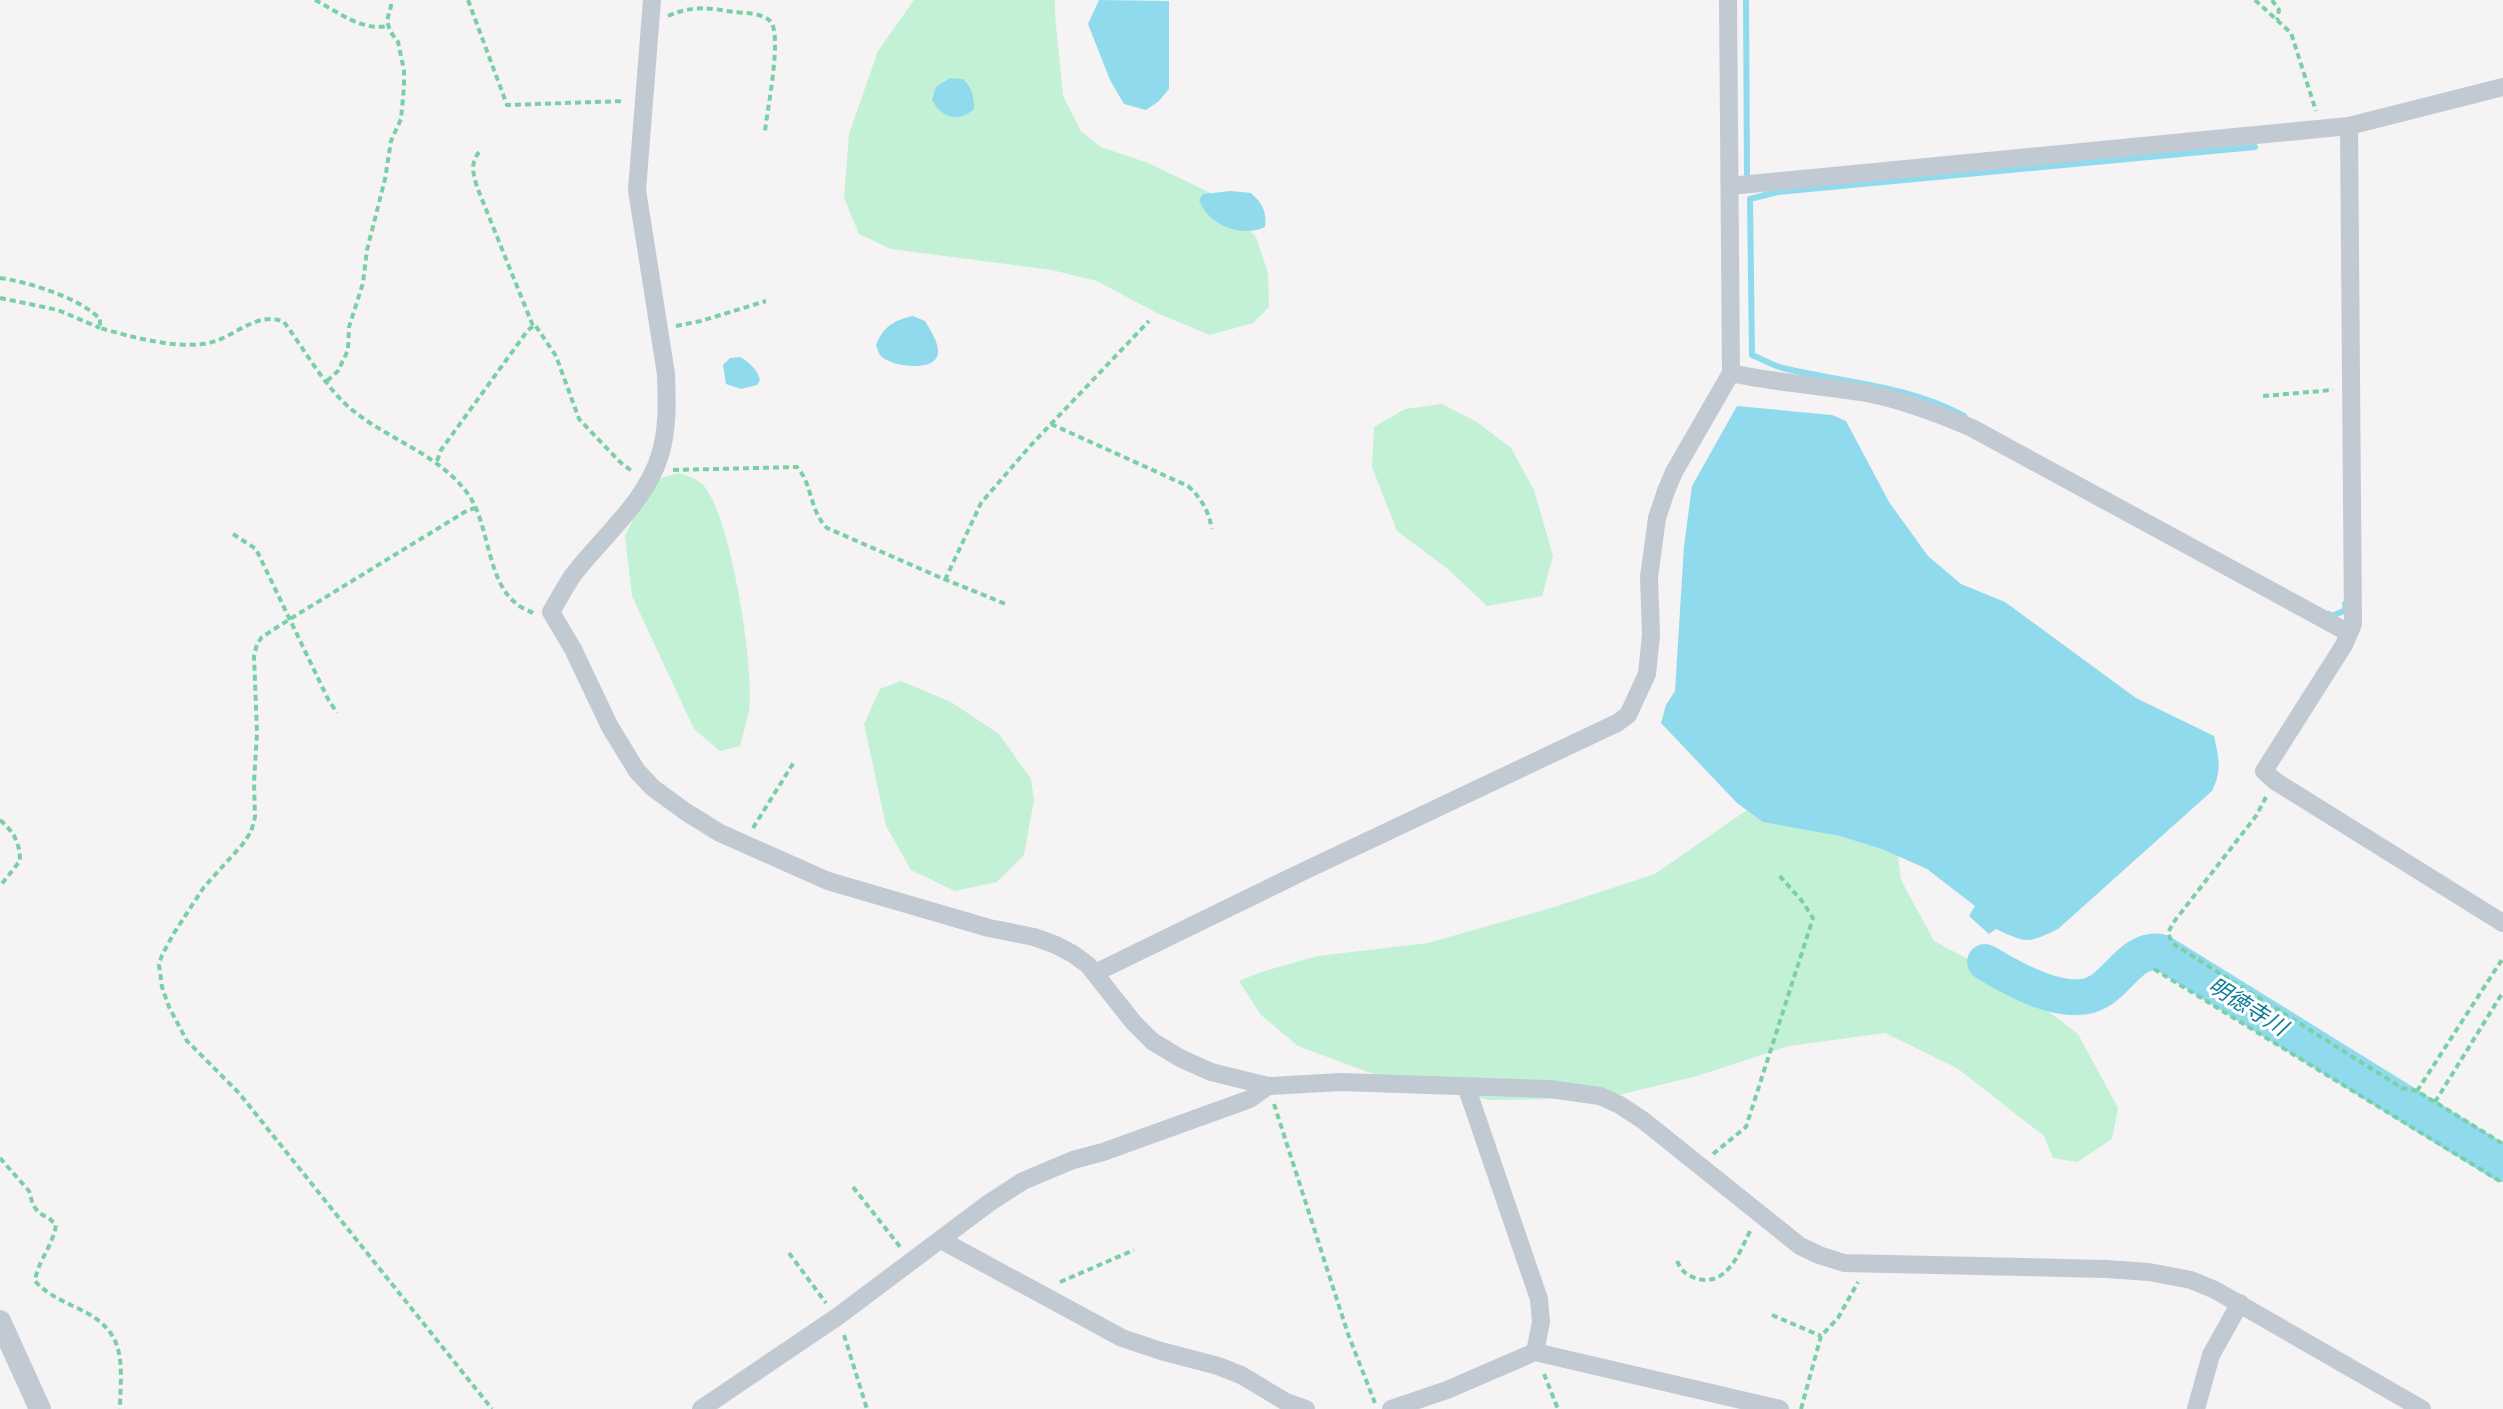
<svg xmlns="http://www.w3.org/2000/svg" width="2503" height="1409" viewBox="0 0 2503 1409" font-family="Ubuntu,'Noto Sans JP',sans-serif">
<rect width="100%" height="100%" fill="#f5f3f3"/>
<g fill="#c3f1d5">
<path d="M914,0H1055V15L1063,96L1081,131L1101,147L1148,163L1217,196L1256,237L1268,273L1269,307L1253,323L1210,335L1157,313L1097,281L1052,270L891,249L859,234L844,198L849,134L878,51Z"/>
<path d="M1442,404L1477,422L1511,448L1534,490L1553,556L1542,596L1487,606L1448,569L1397,531L1372,467L1374,427L1405,409Z"/>
<path d="M678,473C685,475 695,478 701,483C730,507 755,671 749,710C747,722 743,734 740,746L720,751L694,729L632,596L625,536L651,481Z"/>
<path d="M901,681L951,702L999,734L1031,779L1034,800L1024,855L997,882L955,891L911,870L886,826L864,724L880,689Z"/>
<path d="M1815,787L1892,804L1901,880L1934,941L2007,980L2078,1034L2118,1108L2112,1139L2077,1162L2053,1158L2044,1136L1957,1068L1885,1033L1789,1046L1697,1076L1606,1098L1490,1100L1400,1084L1298,1046L1261,1015L1239,981L1261,972L1318,956L1428,943L1551,908L1655,874L1744,812Z"/>
</g>
<g fill="#90daee">
<path d="M1099,0L1169,1V89L1159,101L1146,110L1124,104L1110,80L1088,24Z"/>
<path d="M950,78L963,79C972,88 974,96 974,109C958,123 942,118 932,100L936,87Z"/>
<path d="M1231,191L1251,193C1262,203 1267,211 1265,227C1241,238 1208,225 1199,200L1203,194Z"/>
<path d="M913,316L925,321C930,330 938,341 938,351C939,373 893,367 882,357C878,353 878,350 876,345C883,327 894,320 913,316Z"/>
<path d="M740,357C750,363 757,369 760,380L757,385L741,389L726,384L723,365L730,358Z"/>
<path d="M1737,406L1832,415L1846,421L1889,502L1928,556L1961,584L2005,602L2136,698L2214,736C2219,758 2222,771 2212,791L2058,929C2027,944 2026,943 1996,929L1989,934L1969,916L1975,906L1927,869L1882,849L1840,836L1763,822L1737,803L1661,723L1666,705L1675,691L1684,546L1692,486Z"/>
</g>
<g fill="none" stroke-linecap="round" stroke-linejoin="round">
<g stroke="#90daee" stroke-width="6">
<path d="M1746,0L1747,174"/>
<path d="M1964,416C1909,386 1847,383 1787,369C1775,367 1764,360 1752,355L1750,199L1777,192L2255,147"/>
<path d="M2329,614L2332,616L2346,610L2345,604"/>
</g>
<path stroke="#90daee" stroke-width="36" d="M1985,962C2013,979 2069,1012 2101,990C2121,977 2134,948 2161,952L2503,1164"/>
<g stroke="#7ad0a6" stroke-width="4" stroke-dasharray="6 4" stroke-linecap="butt">
<path d="M315,0C339,12 360,31 388,26"/>
<path d="M468,0L507,105L625,101"/>
<path d="M2255,0L2291,33L2316,111"/>
<path d="M2272,0L2279,10L2277,20"/>
<path d="M668,16C694,5 707,8 734,12C745,13 762,13 770,21C783,33 767,111 765,131"/>
<path d="M479,152C470,164 473,173 477,187L533,326"/>
<path d="M0,278C29,282 80,298 100,319V328C132,337 184,352 216,341C238,333 260,311 284,322C305,350 324,386 351,409C388,440 438,453 468,494C490,524 486,581 517,604C521,608 528,610 533,613"/>
<path d="M0,298L58,310L100,328"/>
<path d="M676,326L701,321L766,301"/>
<path d="M327,381L338,371L348,350L349,327L363,283L367,250L385,179L391,141L401,119L404,87V70L398,42L390,31L387,21L391,6L390,0"/>
<path d="M2263,396L2333,390"/>
<path d="M1051,424L1188,486C1202,499 1208,510 1212,529"/>
<path d="M437,461L441,450L528,330L535,325L556,356L579,419L620,462L633,472"/>
<path d="M673,470L797,467C813,485 809,510 827,528L939,577L1008,605"/>
<path d="M476,508L468,510L290,619L262,637L257,644L254,656L257,733L254,782L255,817L251,832L242,845L204,887L174,933L162,955L159,965L162,987L169,1007L187,1041L239,1093L492,1409"/>
<path d="M233,534L256,549L328,699L337,713"/>
<path d="M945,580L981,503L1031,445L1149,321"/>
<path d="M2266,797L2256,816L2173,923L2168,933L2172,943L2402,1088L2417,1091L2503,1144"/>
<path d="M0,820C14,832 20,843 20,861L0,886"/>
<path d="M753,828L794,762"/>
<path d="M2154,969L2503,1183"/>
<path d="M2417,1091L2503,958"/>
<path d="M2435,1102L2503,992"/>
<path d="M1274,1104L1348,1334L1375,1403"/>
<path d="M1713,1154L1746,1127L1813,918L1802,901L1778,874"/>
<path d="M0,1158L29,1191L33,1205L39,1213L49,1218L56,1225C53,1246 38,1260 35,1281C48,1295 61,1300 77,1308C128,1331 121,1361 120,1409"/>
<path d="M853,1187L901,1248"/>
<path d="M789,1253L826,1303"/>
<path d="M1677,1261C1681,1270 1686,1275 1695,1278C1727,1289 1740,1251 1751,1229"/>
<path d="M1060,1282L1134,1250"/>
<path d="M1772,1315L1821,1336"/>
<path d="M844,1335L867,1409"/>
<path d="M1544,1374L1558,1409"/>
<path d="M1801,1409L1821,1336L1838,1318L1858,1282"/>
</g>
<g stroke="#c1cad2" stroke-width="18">
<path d="M652,0L637,190L666,374C667,401 668,429 660,455C646,502 602,537 573,575C565,587 558,600 551,612L573,649L610,727L637,771L653,788L686,812L720,833L828,881L989,928L1034,937L1056,945L1073,954L1088,965L1134,1023L1152,1041L1180,1058L1211,1072L1268,1086L1340,1082L1550,1089L1600,1096L1620,1105L1644,1121L1800,1246L1819,1255L1844,1263L2106,1269L2149,1272L2191,1280L2215,1290L2422,1409"/>
<path d="M2349,126L2353,624L2344,645L2264,771L2275,781L2503,923"/>
<path d="M1730,186L2349,126L2503,87"/>
<path d="M1731,373C1775,383 1821,385 1866,393C1903,400 1937,413 1972,428L2349,633"/>
<path d="M1095,973L1302,872L1617,723L1628,715L1647,674L1651,635L1649,577L1657,518L1666,491L1674,472L1731,373L1728,0"/>
<path d="M1466,1086L1539,1299L1541,1322L1535,1352"/>
<path d="M941,1240L1122,1338L1161,1351L1218,1366L1241,1375L1286,1402L1306,1409"/>
<path d="M701,1409L837,1317L989,1203L1023,1181L1073,1160L1103,1152L1250,1099L1268,1086"/>
<path d="M1391,1409L1447,1390L1535,1352L1780,1409"/>
<path d="M2196,1409L2211,1355L2240,1303"/>
</g>
<path stroke="#c1cad2" stroke-width="22" d="M0,1321L40,1409"/>
</g>
<g text-anchor="middle" stroke-width="6" stroke-linejoin="round" paint-order="stroke">
<g font-size="22" font-style="italic" fill="#0c7c9b" stroke="#fff">
<text transform="translate(2248 1006) rotate(32)" y="8">明徳寺川</text>
</g>
</g>
</svg>
